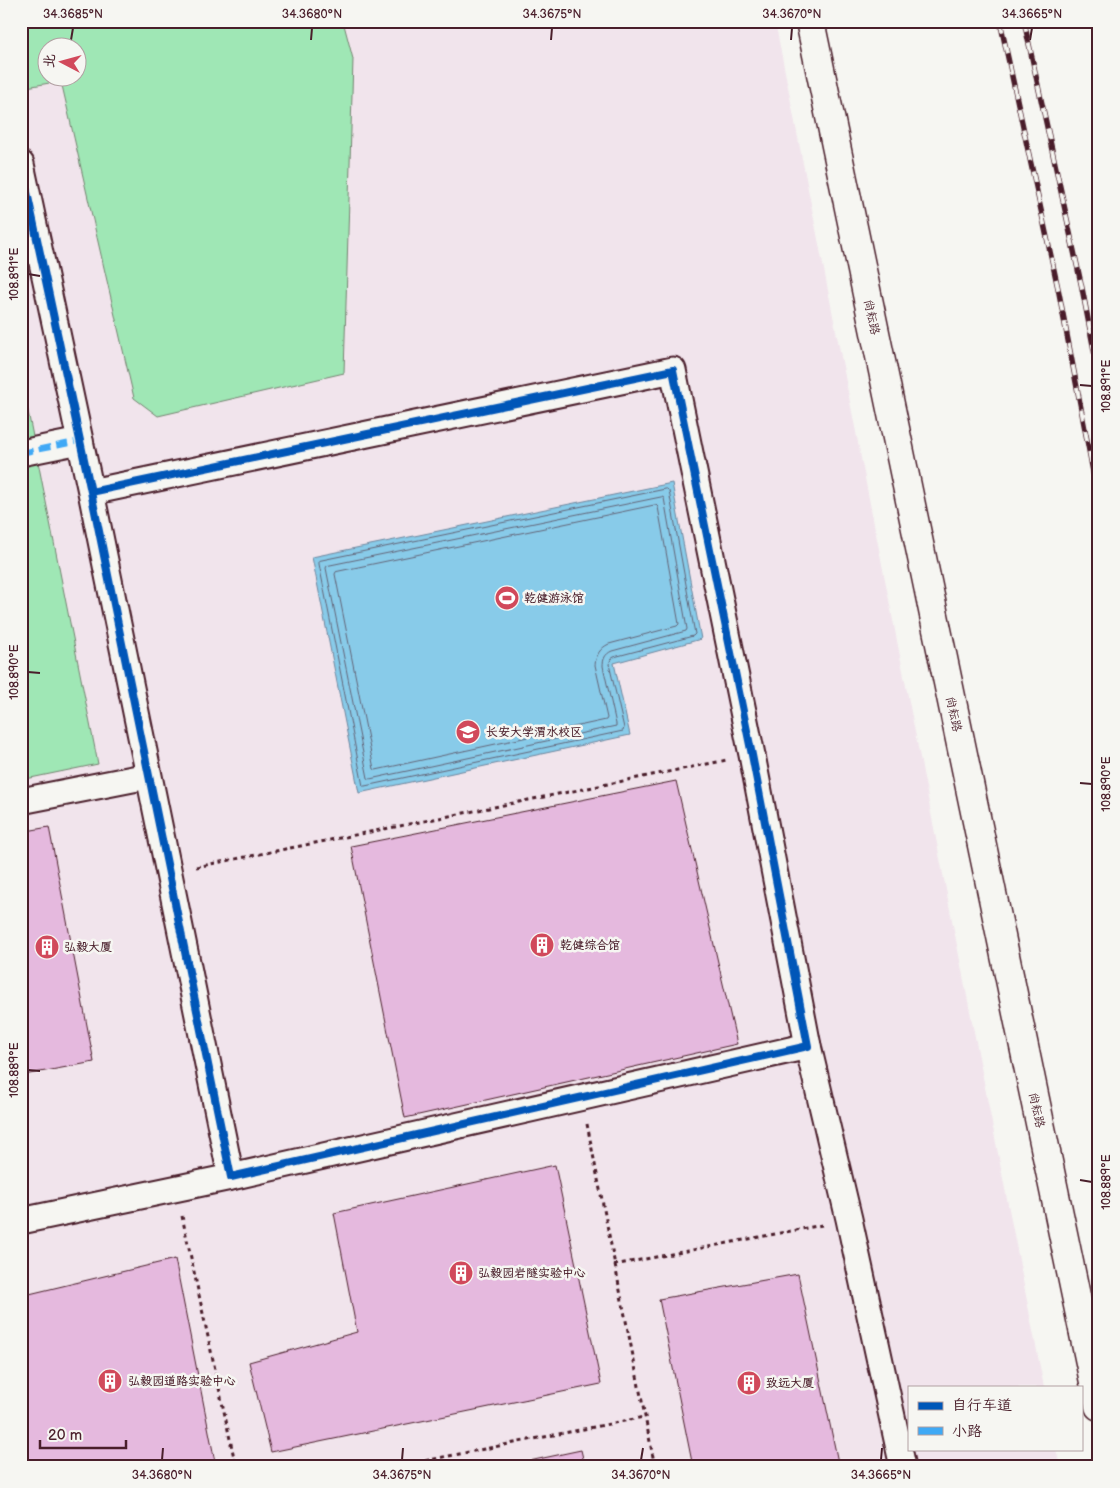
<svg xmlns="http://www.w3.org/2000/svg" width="1120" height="1488" viewBox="0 0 1120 1488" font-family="'Balsamiq Sans','LXGW WenKai TC',sans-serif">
<rect width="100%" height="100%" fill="#f6f6f2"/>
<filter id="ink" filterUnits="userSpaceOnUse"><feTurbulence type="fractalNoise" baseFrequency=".02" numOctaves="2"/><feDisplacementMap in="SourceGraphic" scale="10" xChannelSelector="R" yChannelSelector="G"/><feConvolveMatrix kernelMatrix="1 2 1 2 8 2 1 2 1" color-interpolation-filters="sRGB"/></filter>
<g filter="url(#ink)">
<path fill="#f1e4ec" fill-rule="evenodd" d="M21,21H775L1044,1387H909V1449H1056L1060,1467H21ZM48,48H78V78H48Z"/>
<g fill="#9fe7b5" stroke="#748370" fill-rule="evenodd">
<path d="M21,21H343L353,59L344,373L158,416L134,398L61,81L21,88ZM48,48H78V78H48Z"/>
<path d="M21,376L98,764L21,780Z"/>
</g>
<path fill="#88cbe9" stroke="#6f869d" d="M672,483L701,639L614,663L630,735L359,793L312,557Z"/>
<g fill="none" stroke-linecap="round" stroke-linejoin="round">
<g stroke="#636477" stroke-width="1">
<path d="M667,489L669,491L695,634L693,636L614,657L611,659L609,664L624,728L623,731L365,786H363L319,564V561Z"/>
<path d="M662,497L664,498L687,629L686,631L612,651C605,654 603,659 603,666L616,724V726L370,779L368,778L326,568L327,566Z"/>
<path d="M656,505L658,507L679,624L677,626L609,644C600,648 596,655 595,665L607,718L606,720L376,770L374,769L335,574L336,572Z"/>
</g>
</g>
<g fill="#e5b9de" stroke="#4a1f2b">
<path d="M676,781L737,1044L405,1118L351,846Z"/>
<path d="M49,827L94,1062L24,1075L21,1061V832Z"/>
<path d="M555,1165L601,1384L271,1452L249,1362L357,1332L334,1213Z"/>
<path d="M175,1259L216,1467H21V1296Z"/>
<path d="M798,1274L839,1467H693L659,1299Z"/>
<path d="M581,1450L585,1467H501Z"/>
</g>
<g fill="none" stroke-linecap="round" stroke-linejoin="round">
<defs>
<g id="street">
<path d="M21,164L91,492L231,1177L808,1046L752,755L673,370L91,492"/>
<path d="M21,453L80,441"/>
<path d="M21,801L148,776"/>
<path d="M808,1046L849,1219L903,1467"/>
<path d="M21,1221L231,1177"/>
</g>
<path id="secondary" d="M810,21L1099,1406"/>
</defs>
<use href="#street" stroke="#4a1f2b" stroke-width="29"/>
<use href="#secondary" stroke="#4a1f2b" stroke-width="31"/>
<g stroke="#4a1f2b" stroke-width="3" stroke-dasharray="4 4" stroke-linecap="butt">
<path d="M196,867L727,760"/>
<path d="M587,1124L655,1467"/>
<path d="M182,1216L236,1467"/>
<path d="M614,1265L822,1225"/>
<path d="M394,1467L644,1417"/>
</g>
<use href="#street" stroke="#f6f6f2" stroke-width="25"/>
<use href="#secondary" stroke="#f6f6f2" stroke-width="28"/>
<defs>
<g id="rail">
<path d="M1000,21L1059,293L1099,503"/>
<path d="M1024,21L1082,288L1099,376"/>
</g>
</defs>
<use href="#rail" stroke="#4a1f2b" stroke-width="5.5"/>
<use href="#rail" stroke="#f6f6f2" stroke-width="4" stroke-dasharray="11" stroke-linecap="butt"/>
<path stroke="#3fa9f5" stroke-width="6" stroke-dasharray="12 6" stroke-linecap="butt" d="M21,453L80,441"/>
<defs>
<path id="cycleway" d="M21,164L91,492L231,1177L808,1046L752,755L673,370L91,492"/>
</defs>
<use href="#cycleway" stroke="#f6f6f2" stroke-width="11"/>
<use href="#cycleway" stroke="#0057b8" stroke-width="8"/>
</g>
</g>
<path fill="none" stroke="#4a1f2b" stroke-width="2" d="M71,40L73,28M311,40L312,28M551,40L552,28M791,40L792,28M1030,40L1032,28M28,274L40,276M1080,385L1092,386M28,672L40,673M1080,783L1092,784M28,1070L40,1071M1080,1180L1092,1182M162,1460L163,1448M402,1460L403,1448M641,1460L643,1448M881,1460L882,1448"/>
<defs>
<symbol id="stadium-disc" viewBox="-11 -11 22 22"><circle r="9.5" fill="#d1495b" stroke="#f6f6f2"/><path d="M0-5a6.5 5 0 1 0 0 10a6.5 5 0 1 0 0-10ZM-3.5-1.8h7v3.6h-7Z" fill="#fff"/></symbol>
<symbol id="university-disc" viewBox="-11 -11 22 22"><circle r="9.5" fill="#d1495b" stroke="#f6f6f2"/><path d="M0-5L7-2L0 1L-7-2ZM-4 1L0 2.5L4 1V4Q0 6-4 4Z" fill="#fff"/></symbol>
<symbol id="building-disc" viewBox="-11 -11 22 22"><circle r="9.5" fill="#d1495b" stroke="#f6f6f2"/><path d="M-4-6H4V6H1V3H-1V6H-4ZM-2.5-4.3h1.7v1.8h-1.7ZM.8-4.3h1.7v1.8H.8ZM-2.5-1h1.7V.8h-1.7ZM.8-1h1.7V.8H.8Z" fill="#fff"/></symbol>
</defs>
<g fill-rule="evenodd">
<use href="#stadium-disc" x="493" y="584" width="28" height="28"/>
<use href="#university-disc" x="454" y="718" width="28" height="28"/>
<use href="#building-disc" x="528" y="931" width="28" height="28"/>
<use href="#building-disc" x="33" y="933" width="28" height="28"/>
<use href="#building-disc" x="447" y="1259" width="28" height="28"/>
<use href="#building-disc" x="96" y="1367" width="28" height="28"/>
<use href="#building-disc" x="735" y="1369" width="28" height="28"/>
</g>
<g text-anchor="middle" stroke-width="5" stroke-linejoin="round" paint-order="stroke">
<g font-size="12" fill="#4a1f2b" stroke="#f6f6f2">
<text transform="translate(872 317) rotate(78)" y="4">尚耘路</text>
<text transform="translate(954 714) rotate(78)" y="4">尚耘路</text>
<text transform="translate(1037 1110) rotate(78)" y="4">尚耘路</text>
</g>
<g font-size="12" font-weight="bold" fill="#4a1f2b" stroke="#f6f6f2" text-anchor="start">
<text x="524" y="602">乾健游泳馆</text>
<text x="486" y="736">长安大学渭水校区</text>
<text x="560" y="949">乾健综合馆</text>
<text x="64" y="951">弘毅大厦</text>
<text x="478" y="1277">弘毅园岩隧实验中心</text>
<text x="128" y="1385">弘毅园道路实验中心</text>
<text x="766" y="1387">致远大厦</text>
</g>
</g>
<rect width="1120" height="1488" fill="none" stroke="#f6f6f2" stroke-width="55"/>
<rect x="908" y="1386" width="175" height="65" fill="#f6f6f2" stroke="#b1a0a2"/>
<rect x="918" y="1402" width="25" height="8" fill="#0057b8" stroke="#b1a0a2"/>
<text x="952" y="1410" font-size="15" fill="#4a1f2b">自行车道</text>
<rect x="918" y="1427" width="25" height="8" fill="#3fa9f5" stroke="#b1a0a2"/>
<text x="952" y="1436" font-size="15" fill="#4a1f2b">小路</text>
<g transform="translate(62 62) rotate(276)"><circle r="24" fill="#f6f6f2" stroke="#b1a0a2"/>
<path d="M0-4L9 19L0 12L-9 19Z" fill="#d1495b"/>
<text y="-8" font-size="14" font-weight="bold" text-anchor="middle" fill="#4a1f2b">北</text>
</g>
<path d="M40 1440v8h86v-8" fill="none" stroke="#4a1f2b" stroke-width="2.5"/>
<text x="48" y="1440" font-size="15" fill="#4a1f2b" stroke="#f6f6f2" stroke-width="4" paint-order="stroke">20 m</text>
<rect x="28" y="28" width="1064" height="1432" fill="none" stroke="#4a1f2b" stroke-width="2"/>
<g font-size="12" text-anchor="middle" fill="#4a1f2b">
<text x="73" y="18">34.3685°N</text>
<text x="312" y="18">34.3680°N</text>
<text x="552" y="18">34.3675°N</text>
<text x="792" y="18">34.3670°N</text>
<text x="1032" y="18">34.3665°N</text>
<text transform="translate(14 274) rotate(-90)" y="4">108.891°E</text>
<text transform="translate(1106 386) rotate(-90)" y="4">108.891°E</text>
<text transform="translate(14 672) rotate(-90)" y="4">108.890°E</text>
<text transform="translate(1106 784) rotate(-90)" y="4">108.890°E</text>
<text transform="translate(14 1070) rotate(-90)" y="4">108.889°E</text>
<text transform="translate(1106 1182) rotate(-90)" y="4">108.889°E</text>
<text x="162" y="1479">34.3680°N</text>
<text x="402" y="1479">34.3675°N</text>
<text x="641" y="1479">34.3670°N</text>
<text x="881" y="1479">34.3665°N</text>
</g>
</svg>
